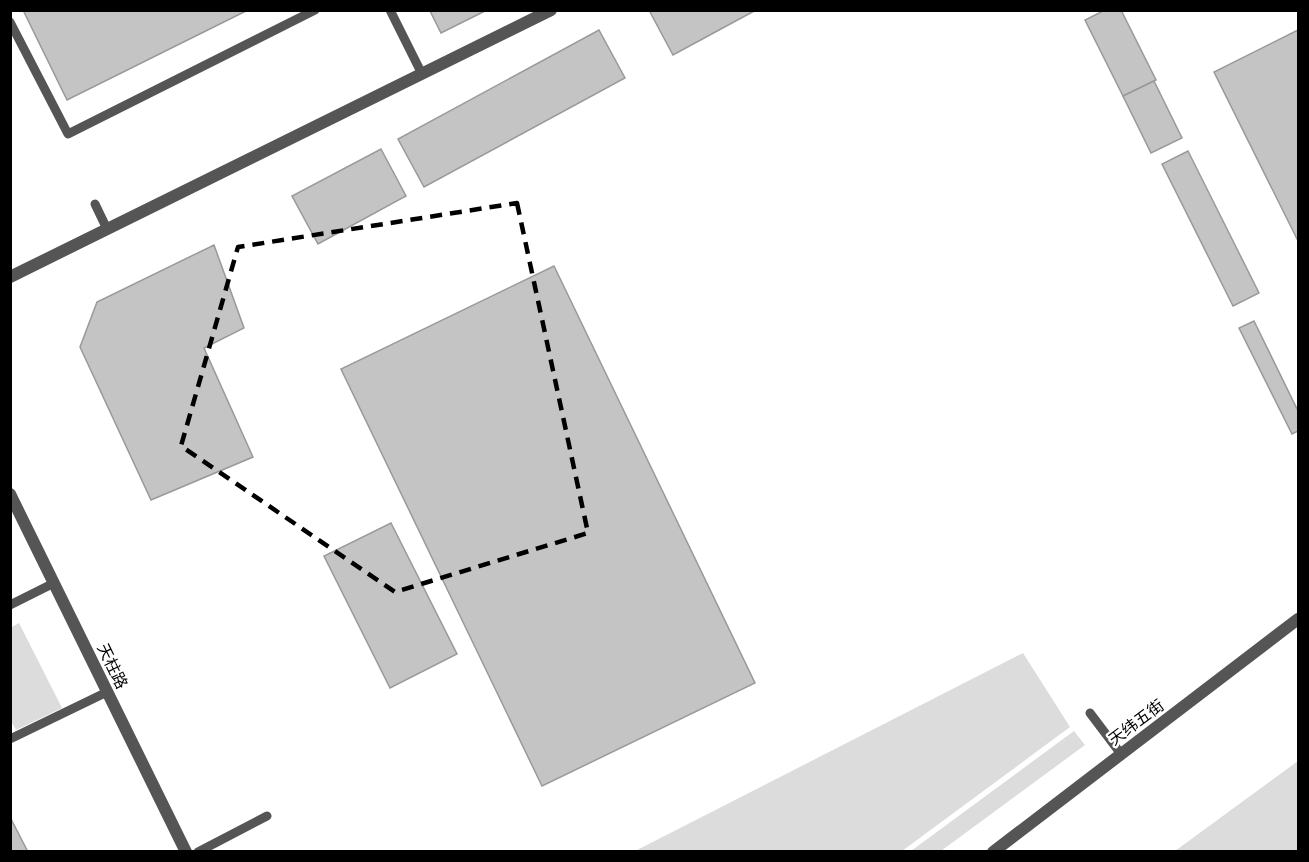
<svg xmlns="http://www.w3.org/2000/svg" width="1309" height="862" viewBox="0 0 1309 862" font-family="'IBM Plex Sans','Noto Sans SC',sans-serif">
<rect width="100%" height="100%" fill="#fff"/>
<g fill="#dcdcdc">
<path d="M19,623L62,708L16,730L10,719V628Z"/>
<path d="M1023,653L1070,727L902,851H635Z"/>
<path d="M1074,731L1085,745L941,851H911Z"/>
<path d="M1298,761V851H1175Z"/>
</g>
<g fill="#c4c4c4" stroke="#999" stroke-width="1.5">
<path d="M23,10H248L67,100Z"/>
<path d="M432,10H487L441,33L430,11Z"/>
<path d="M653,10H756L673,55L650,12Z"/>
<path d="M1105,10H1121L1156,80L1123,96L1085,20Z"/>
<path d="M599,30L625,78L424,187L398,139Z"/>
<path d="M1298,30V241L1214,72Z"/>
<path d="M1154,81L1182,138L1151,153L1123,96Z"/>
<path d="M381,149L406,196L318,244L292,196Z"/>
<path d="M1188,151L1259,293L1233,306L1162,164Z"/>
<path d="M214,245L244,328L204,348L253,457L151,500L80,347L97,302Z"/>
<path d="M554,266L755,683L542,786L341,369Z"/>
<path d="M1254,321L1298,411V431L1292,434L1239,328Z"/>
<path d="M391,523L457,654L390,688L324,556Z"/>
<path d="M10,817L28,852H10Z"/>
</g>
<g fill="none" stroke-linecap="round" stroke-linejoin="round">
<g stroke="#555" stroke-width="9">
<path d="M390,10L422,74"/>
<path d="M10,22L68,134L315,10"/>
<path d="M95,204L107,229"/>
<path d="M10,605L54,583"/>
<path d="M1090,713L1121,754"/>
<path d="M10,739L107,692"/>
<path d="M198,852L267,816"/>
</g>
<g stroke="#555" stroke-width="12">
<path d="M10,277L551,10"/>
<path d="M10,494L186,852"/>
<path d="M993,852L1298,619"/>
</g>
</g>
<path fill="none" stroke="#000" stroke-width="4.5" stroke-dasharray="12 8" stroke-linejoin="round" d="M517,203L588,533L395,592L181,446L238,247Z"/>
<g text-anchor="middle" stroke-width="4.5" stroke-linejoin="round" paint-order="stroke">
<g font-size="16" fill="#000" stroke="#fff">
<text transform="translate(113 666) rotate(64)" y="6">天柱路</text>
<text transform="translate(1136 722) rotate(-37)" y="6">天纬五街</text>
</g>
</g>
<rect width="1309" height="862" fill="none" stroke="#000000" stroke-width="24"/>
</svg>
